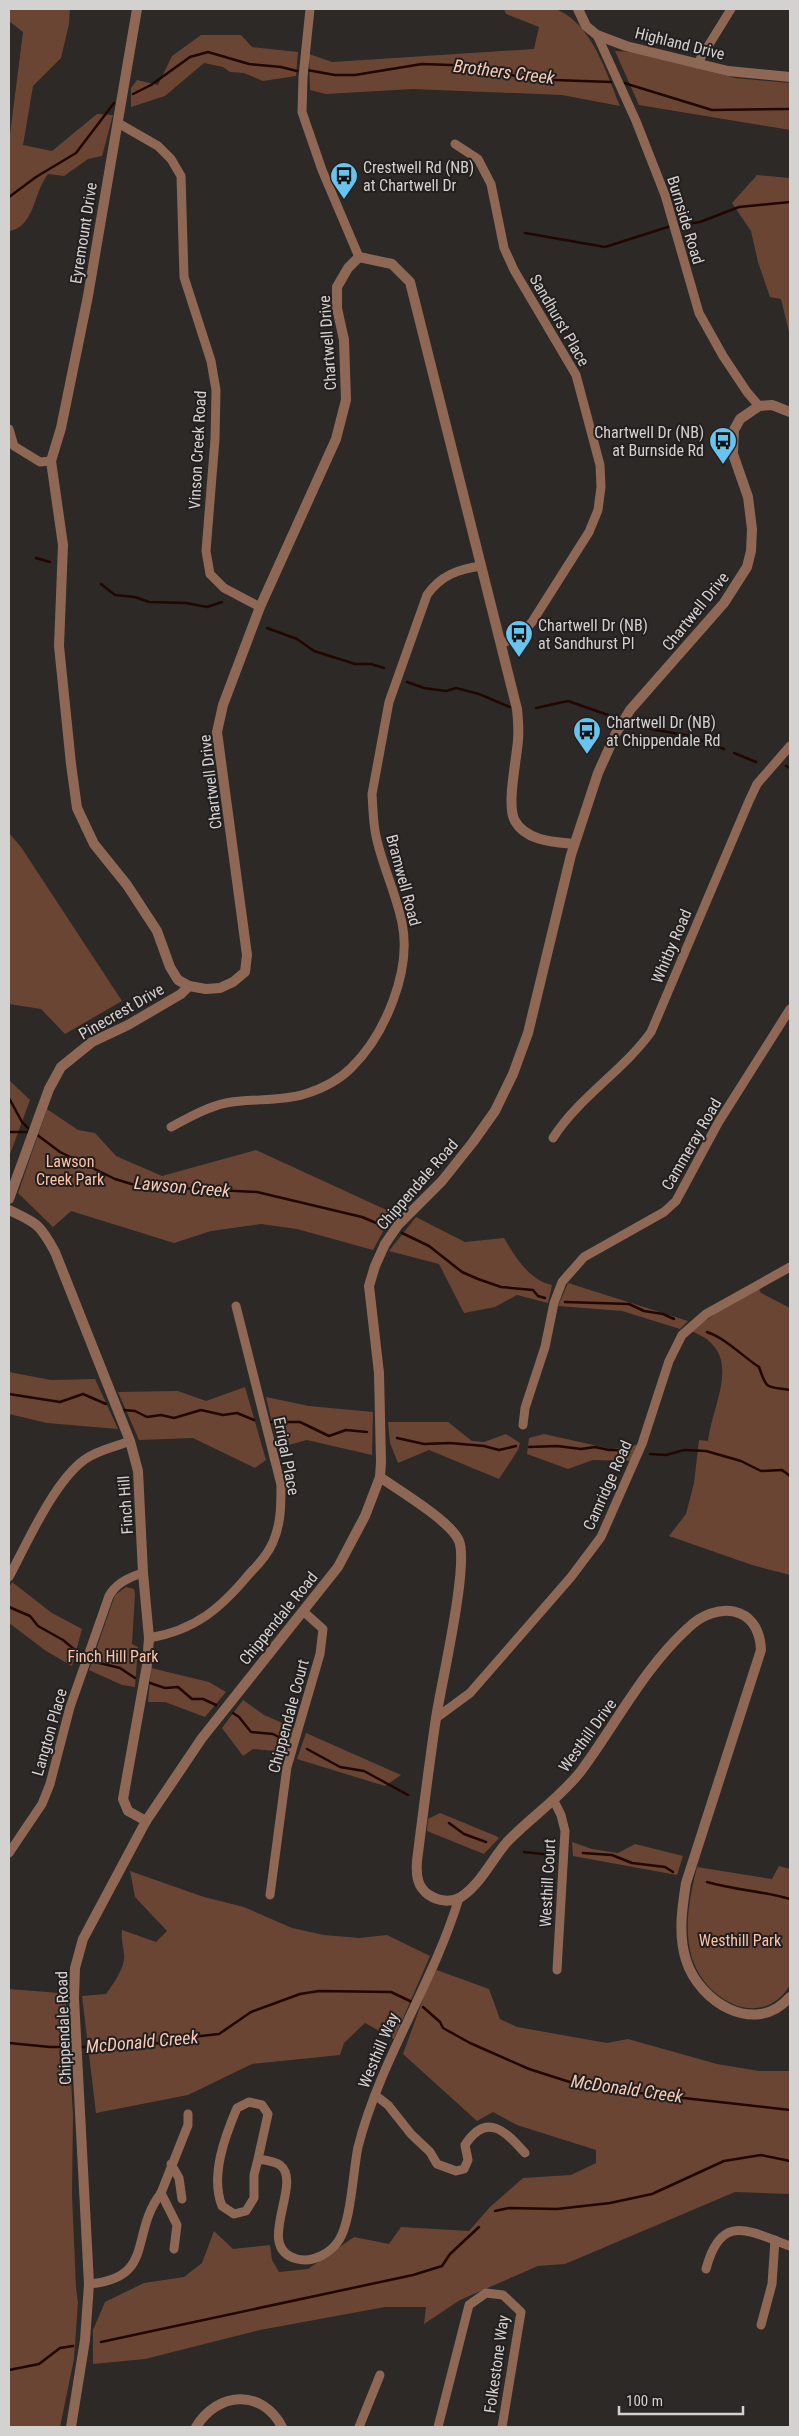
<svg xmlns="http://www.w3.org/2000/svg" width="799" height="2436" viewBox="0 0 799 2436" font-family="'Roboto Condensed',sans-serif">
<rect width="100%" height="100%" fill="#2c2927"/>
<g fill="#6a4533">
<path d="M9,9H70L69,24L61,58L33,86L23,145L52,151L97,114L113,115L102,156L88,159L64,176L48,174C33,193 35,227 9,231V142L23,32L9,21Z"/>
<path d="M504,9C516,9 548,5 558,10C593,26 606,73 620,106L562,95L413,89L326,94L310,90L309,54L332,62L534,49L539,27L506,14Z"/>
<path d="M201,35H241L252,47L298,52L296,76L263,81L244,73L230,72L223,67L204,63L165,96L131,107V88L137,80L158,85L172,56Z"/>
<path d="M615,51L636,52L735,78L790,83V130L639,105Z"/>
<path d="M757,175L790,178V336L781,299L770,297L758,262L751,231L732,203Z"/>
<path d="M9,833L21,847L122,1001L65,1034L41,1009L9,1004Z"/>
<path d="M9,1080L30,1100L9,1157Z"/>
<path d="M47,1109L78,1130L95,1133L116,1156L162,1176L256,1150L393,1213L373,1250L297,1229L261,1224L211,1231L174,1243L71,1211L53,1227L18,1193Z"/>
<path d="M416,1217L465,1242L504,1238C516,1258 529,1280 552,1285L548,1303L517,1295L495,1307L464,1313L439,1264L389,1251Z"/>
<path d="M568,1283L688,1321L680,1329L622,1311L558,1306Z"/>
<path d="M759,1289L761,1293L790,1308V1575L752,1565L669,1536L686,1514L694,1483L699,1440L708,1441C713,1400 746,1352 691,1331L715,1314Z"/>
<path d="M9,1372L51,1380L95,1379L118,1429L47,1423L9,1414Z"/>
<path d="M245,1387L266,1460L255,1468L193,1438L139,1440L118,1392L178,1391L206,1401Z"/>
<path d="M266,1397L309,1406L373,1412L372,1455L307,1440L278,1448Z"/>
<path d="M388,1422H448L472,1441L484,1442L506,1434L520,1443L518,1450L499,1479L429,1450L398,1463L390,1443Z"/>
<path d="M544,1434L611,1449L637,1445L630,1461L593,1460L568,1469L527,1454L529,1438Z"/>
<path d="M12,1582L52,1613L82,1629L72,1666L46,1651L9,1623V1588Z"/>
<path d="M126,1587L134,1589L135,1594L132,1644L138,1647L135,1687L122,1685L89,1670L115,1595Z"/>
<path d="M151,1668L209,1682L226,1692L205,1717L165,1702H148Z"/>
<path d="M243,1700L264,1715L294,1728L286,1752L253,1749L243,1756L222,1728Z"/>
<path d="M306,1733L401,1775L385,1786L297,1759Z"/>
<path d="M440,1813L496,1836L499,1838L484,1854L427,1831L428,1819Z"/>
<path d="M572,1842L592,1849L618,1853L635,1844L683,1856L677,1875L573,1856Z"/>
<path d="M779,1866L790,1869V1985C761,2032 705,2000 692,1958C683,1928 690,1896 697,1867L772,1879Z"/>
<path d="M130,1871L204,1897L244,1907L292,1928L324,1935L359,1938L387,1935L430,1956L394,2039L365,2023L344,2043L340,2055L252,2064L188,2095L96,2113L82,1996L106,1994C113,1984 126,1967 124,1954C123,1945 121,1939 122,1930L156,1942L167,1931L135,1897Z"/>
<path d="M434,1969L489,1989L500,2019L517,2027L607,2043L628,2039L717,2064L759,2071H790V2194L735,2192L565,2264L538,2266L460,2300L424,2324L426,2307H385L260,2330L145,2359L93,2364V2330L105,2302L144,2283L184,2277L202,2263L214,2231L233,2249L270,2245L272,2260L279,2272L308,2269L354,2237L389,2244L401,2227L469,2231L490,2207L523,2178L571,2175L596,2163V2150L517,2125L493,2112L477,2121L403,2054Z"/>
<path d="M9,1989L59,1993L60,1998H66L73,2115L72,2195L76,2288L78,2302L74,2359L60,2427H9Z"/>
</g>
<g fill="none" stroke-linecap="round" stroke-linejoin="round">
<g stroke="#220600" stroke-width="2.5">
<path d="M307,70L335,75H355L422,64L479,66L526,79L611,82"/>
<path d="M624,83L712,110L790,109"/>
<path d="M133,94L151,85L190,57L208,52L249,64L281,67L297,71"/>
<path d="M9,197L36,177L76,153L114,103"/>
<path d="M680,225L700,222L739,207L790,202"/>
<path d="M525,233L605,247L671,226"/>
<path d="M36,558L50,562"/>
<path d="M101,584L115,595L135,597L149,602L186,603L207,607L222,602"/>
<path d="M267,628L297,639L314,651L355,664H371L384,668"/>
<path d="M407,682L424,688L446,691L456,688L479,694L510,707"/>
<path d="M536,708L568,701L608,715"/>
<path d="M634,726L690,736L724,749"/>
<path d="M734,753L756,762"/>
<path d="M786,766L790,768"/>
<path d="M9,1098L22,1122L31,1131"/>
<path d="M9,1132H30"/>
<path d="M36,1134L60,1152L115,1179L138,1186L257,1192L362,1217L381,1225"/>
<path d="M402,1233L429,1246L462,1272L478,1279L501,1287L533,1290L538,1296L545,1298"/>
<path d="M565,1302L629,1304L644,1311L663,1314L674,1319"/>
<path d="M707,1332C727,1339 742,1356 759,1367C767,1391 767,1386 790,1390"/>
<path d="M9,1394L60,1402L83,1394L106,1404"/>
<path d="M123,1410L135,1411L147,1417L161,1415L174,1418L201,1410L223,1415L237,1413L254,1420"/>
<path d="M271,1422H300L329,1436L346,1430L367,1432"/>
<path d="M397,1438L424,1444L450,1443L484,1446L499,1450L516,1446"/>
<path d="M529,1447L557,1446L581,1449L595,1447L609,1450H626"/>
<path d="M650,1454L666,1455L684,1450L706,1451L741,1461L761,1471L782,1470L790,1476"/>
<path d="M9,1607L30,1616L38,1626L63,1640L75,1650"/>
<path d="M91,1661L120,1668L135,1678"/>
<path d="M150,1683L165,1688L178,1687L192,1699H203L216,1705"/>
<path d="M233,1713L239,1717L251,1732L273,1734L284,1740"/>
<path d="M307,1749L340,1767L364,1771L408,1795"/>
<path d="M449,1823L464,1834L486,1842"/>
<path d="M524,1852L552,1855"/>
<path d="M583,1853L612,1855L632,1863L665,1867L673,1872"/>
<path d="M707,1882C735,1890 762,1891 790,1899"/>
<path d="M423,2007L440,2022L443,2028L470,2043L529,2069L576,2084L610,2086L639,2093L790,2110"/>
<path d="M9,2043L50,2047H75"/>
<path d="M80,2047H102L135,2041L164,2044L183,2038L219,2034L251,2012L300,1994L319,1991L391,1992L412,2002"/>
<path d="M495,2211L509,2208L557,2209L610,2203L652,2194L724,2161L761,2155L790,2161"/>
<path d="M101,2342L413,2275L442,2266L450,2254L479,2227"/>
<path d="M9,2370L39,2364L60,2348L73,2346"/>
</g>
<g stroke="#8f6855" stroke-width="9">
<path d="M310,9L303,77L302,112L322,170L359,257"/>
<path d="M597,35L636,121L665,195L699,313L723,356L747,392L759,406"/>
<path d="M697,64L731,9"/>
<path d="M118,123L158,146L171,159L181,176L184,277L211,361L216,390L215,439L206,551L210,574L224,588L260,607"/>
<path d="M455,144L478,159L491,184L504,248L514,270L576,375L600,465L601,487L598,510L589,532L532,622L519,637L502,643"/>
<path d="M9,429L14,446L40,462L51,461"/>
<path d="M171,1127C188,1118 207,1107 226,1103C252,1098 280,1102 305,1094C321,1089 339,1080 351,1068C385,1035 412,970 402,923C396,893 382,865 376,836C373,823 373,808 372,794L389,702L427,595C440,576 458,569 481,566"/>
<path d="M553,1138C579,1097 623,1071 651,1032L749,801L757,784L790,746"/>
<path d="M523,1425L525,1408L545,1347L554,1303L562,1282L584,1257L664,1212L676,1201L718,1123L790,1009"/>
<path d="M9,1577C27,1543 54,1482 84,1460C97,1450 115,1447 130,1441"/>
<path d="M149,1638C196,1630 221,1608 250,1573C259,1564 268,1554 273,1542C281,1524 281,1505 281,1485L236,1306"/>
<path d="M436,1718L470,1693L571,1577L601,1537L642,1444L669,1361L682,1335L706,1314L790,1267"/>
<path d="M554,1801L561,1815L565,1831L557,1970"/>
<path d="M9,1853L42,1804L50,1784L70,1707L109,1596C116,1583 129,1577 143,1573"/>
<path d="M270,1895L287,1767L320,1654L323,1629L304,1612"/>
<path d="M375,2095L388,2105L411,2134L430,2152L437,2164L456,2171L464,2169L468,2160L465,2145C487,2111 506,2132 525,2153"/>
<path d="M258,2159L268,2114L262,2105L249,2102L237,2108C225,2136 210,2176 222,2206L234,2214L246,2211L254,2198V2175L258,2159C265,2160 274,2161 280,2165C304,2183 253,2248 297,2259C313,2263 331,2253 339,2240C351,2222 353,2171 358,2147C380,2060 433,1984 459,1898"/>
<path d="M171,2164L179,2178L182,2199"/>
<path d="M161,2193L177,2225L174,2249"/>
<path d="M706,2269C721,2212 748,2231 790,2246"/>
<path d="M89,2284C156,2278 129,2235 161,2193L188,2125V2114"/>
<path d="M761,2325L772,2284L775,2240"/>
<path d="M359,2427L380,2375"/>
<path d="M438,2427L469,2305L486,2293L503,2295L521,2312L502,2427"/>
</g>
<g stroke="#8f6855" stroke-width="10">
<path d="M137,9L88,296L61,428L51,461L63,545L59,646L71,764L77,808L94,844L127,885L157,931L170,967L178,980L189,986L206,989L220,988L233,982L245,972L247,955L217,732L223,705L260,607L336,439L346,400L344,340L337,308V287L348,268L359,257L392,264L410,282L517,709C518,719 519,730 518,740C517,758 506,806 515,821C526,841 554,842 574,844"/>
<path d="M578,9L586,26L597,35L626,46L728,71L790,77"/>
<path d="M9,1199L49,1089L61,1067L92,1042L128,1025L181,994L189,986"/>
<path d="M9,1210C37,1223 40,1224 55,1252L130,1441L138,1471L143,1573L149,1638L147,1665L123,1799L128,1811L146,1821"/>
<path d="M380,1477C398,1490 451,1521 459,1541C469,1565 441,1685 436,1718C429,1765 423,1813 417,1861C416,1875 417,1887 429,1895C438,1901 451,1903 461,1897C480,1885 492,1859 507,1842C531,1817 560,1798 581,1771C616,1724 644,1668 688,1628C716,1601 759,1604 761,1650L686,1883C682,1908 678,1935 686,1960C699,2002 755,2037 790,1997"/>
<path d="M71,2427L85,2340L89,2284L74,1998L75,1968L83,1939L146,1821L202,1738L338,1567L365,1516L380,1477L381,1462L379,1373L369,1286L375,1266L385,1244L398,1225L442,1181L473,1142L495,1111L513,1074L528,1033L571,855L598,773L616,733L630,710L724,603L747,567L751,551L752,529L748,497L733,454L734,430L740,419L759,406L772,405L790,412"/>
<path d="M196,2427C217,2392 262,2388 282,2427"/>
</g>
</g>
<defs>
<symbol id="bus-pin" viewBox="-11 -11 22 30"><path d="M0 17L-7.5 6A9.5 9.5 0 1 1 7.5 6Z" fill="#67c4ef" stroke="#221f1e"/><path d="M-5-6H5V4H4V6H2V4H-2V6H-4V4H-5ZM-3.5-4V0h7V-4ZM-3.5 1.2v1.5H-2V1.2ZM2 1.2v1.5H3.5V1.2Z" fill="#111"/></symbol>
</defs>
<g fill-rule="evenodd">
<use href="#bus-pin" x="328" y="160" width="32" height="43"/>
<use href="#bus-pin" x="707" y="425" width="32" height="43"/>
<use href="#bus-pin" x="503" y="618" width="32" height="43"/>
<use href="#bus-pin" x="571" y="715" width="32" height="43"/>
</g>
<g text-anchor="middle" stroke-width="4" stroke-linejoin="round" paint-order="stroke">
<g font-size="16" fill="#d4d2d1" stroke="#221f1e">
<text transform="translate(680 43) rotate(14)" y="6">Highland Drive</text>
<text transform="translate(686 220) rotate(73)" y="6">Burnside Road</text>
<text transform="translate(83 233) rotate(-81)" y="6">Eyremount Drive</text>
<text transform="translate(560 320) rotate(60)" y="6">Sandhurst Place</text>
<text transform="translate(327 343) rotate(-94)" y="6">Chartwell Drive</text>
<text transform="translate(197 450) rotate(-87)" y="6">Vinson Creek Road</text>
<text transform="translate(695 611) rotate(-51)" y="6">Chartwell Drive</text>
<text transform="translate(210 782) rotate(-97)" y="6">Chartwell Drive</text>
<text transform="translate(404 880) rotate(75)" y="6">Bramwell Road</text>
<text transform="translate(671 946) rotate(-67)" y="6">Whitby Road</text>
<text transform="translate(121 1011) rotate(-30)" y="6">Pinecrest Drive</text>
<text transform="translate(691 1144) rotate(-60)" y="6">Cammeray Road</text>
<text transform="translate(417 1184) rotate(-49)" y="6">Chippendale Road</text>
<text transform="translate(287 1456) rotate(79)" y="6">Errigal Place</text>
<text transform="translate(607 1485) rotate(-66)" y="6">Camridge Road</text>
<text transform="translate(125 1505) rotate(-94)" y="6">Finch Hill</text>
<text transform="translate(278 1618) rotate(-51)" y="6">Chippendale Road</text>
<text transform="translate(288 1716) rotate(-75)" y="6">Chippendale Court</text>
<text transform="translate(49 1732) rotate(-74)" y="6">Langton Place</text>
<text transform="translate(587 1735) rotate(-54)" y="6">Westhill Drive</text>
<text transform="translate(547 1883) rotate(-87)" y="6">Westhill Court</text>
<text transform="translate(63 2028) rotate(-92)" y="6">Chippendale Road</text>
<text transform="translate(378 2050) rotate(-67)" y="6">Westhill Way</text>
<text transform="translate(496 2364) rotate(-82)" y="6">Folkestone Way</text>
</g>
<g font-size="16" fill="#d4d2d1" stroke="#221f1e" text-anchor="start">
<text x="363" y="173">Crestwell Rd (NB)<tspan x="363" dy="18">at Chartwell Dr</tspan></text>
<text x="704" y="438" text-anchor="end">Chartwell Dr (NB)<tspan x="704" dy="18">at Burnside Rd</tspan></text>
<text x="538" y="631">Chartwell Dr (NB)<tspan x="538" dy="18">at Sandhurst Pl</tspan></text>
<text x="606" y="728">Chartwell Dr (NB)<tspan x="606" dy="18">at Chippendale Rd</tspan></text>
</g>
<g font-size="16" fill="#ffc3a7" stroke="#221f1e">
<text x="70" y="1167">Lawson<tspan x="70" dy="18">Creek Park</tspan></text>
<text x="113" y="1662">Finch Hill Park</text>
<text x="740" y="1946">Westhill Park</text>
</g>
<g font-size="18" font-style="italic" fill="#f9ccb7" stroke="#221f1e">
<text transform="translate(504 72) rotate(7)" y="6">Brothers Creek</text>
<text transform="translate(182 1187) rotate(5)" y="6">Lawson Creek</text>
<text transform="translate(142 2042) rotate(-5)" y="6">McDonald Creek</text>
<text transform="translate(627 2089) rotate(8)" y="6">McDonald Creek</text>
</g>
</g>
<rect width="799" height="2436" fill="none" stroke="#d4d2d1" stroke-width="20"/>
<path d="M619 2406v8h124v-8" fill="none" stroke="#d4d2d1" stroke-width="2.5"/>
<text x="626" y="2406" font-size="15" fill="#d4d2d1" stroke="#221f1e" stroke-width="4" paint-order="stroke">100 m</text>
</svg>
